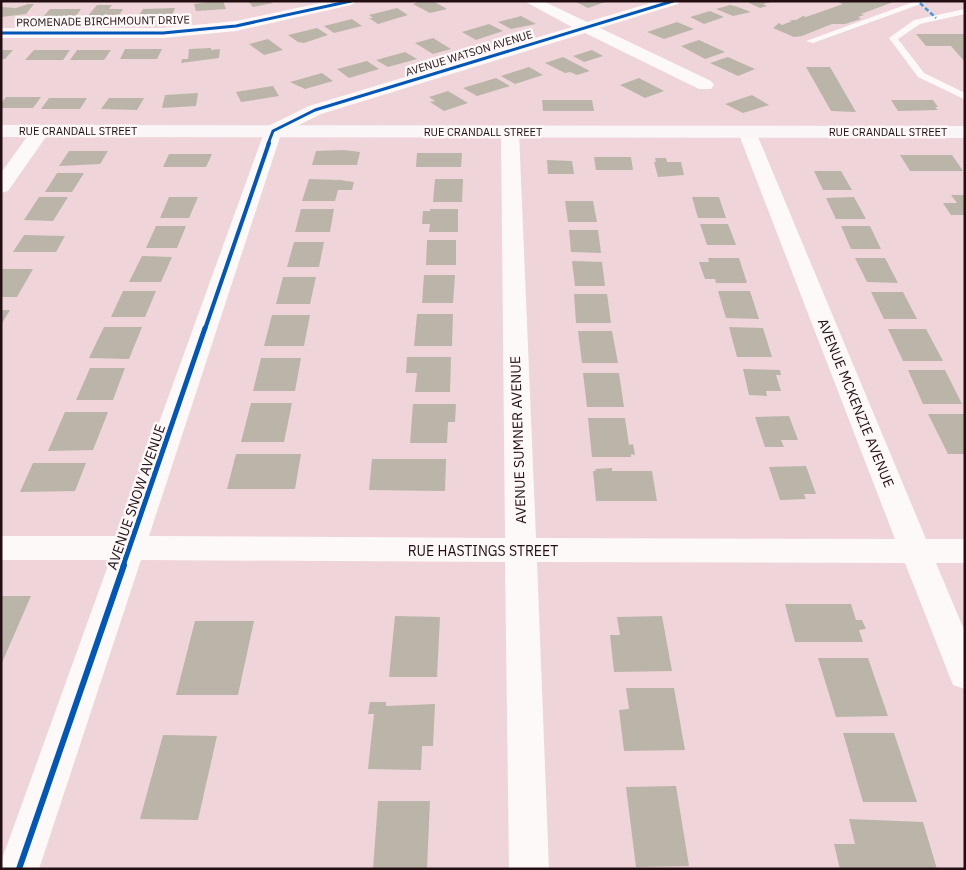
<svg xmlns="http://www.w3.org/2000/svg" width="966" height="870" viewBox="0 0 966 870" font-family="'IBM Plex Sans',sans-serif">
<rect width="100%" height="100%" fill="#efd5d9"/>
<g fill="#bab5a8">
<path d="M215,1H223L226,9L196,11L194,4Z"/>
<path d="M248,1H271L273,3L253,7Z"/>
<path d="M421,1H433L447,9L430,13L413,4Z"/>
<path d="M574,1H602L605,2L588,8Z"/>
<path d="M745,1H771V2L763,4L767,6L760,8Z"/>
<path d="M843,1H896L861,14L864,15L858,17L861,19L845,24H832L802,36L794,37L773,28L779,23L782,25L792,21L789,20H796L803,16L806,17L843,4L839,3Z"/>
<path d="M28,4H34L26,14L1,17V7L16,8Z"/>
<path d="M97,5H112L109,9H123L118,17H87Z"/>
<path d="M730,5L738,7L751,12L733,16L716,9Z"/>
<path d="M175,8L172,16L138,17L143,9Z"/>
<path d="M397,8L408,15L378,24L369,18H373L369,15Z"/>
<path d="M50,9H81L75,17H43Z"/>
<path d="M710,11L724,17L704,24L690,17Z"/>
<path d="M521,16L536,24L511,29L498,22Z"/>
<path d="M352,19L362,26L334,33L324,26Z"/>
<path d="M677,22L694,29L664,39L647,32Z"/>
<path d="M489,24L503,31L476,40L462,32Z"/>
<path d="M317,28L328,35L304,43L298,42L288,35Z"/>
<path d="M916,34H965V62L951,46H926Z"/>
<path d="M433,38L451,49L433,54L415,43Z"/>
<path d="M268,39L283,50L264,55L249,44Z"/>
<path d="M699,40L725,52L705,59L681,46Z"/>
<path d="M211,48V50L220,49L219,58L181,63L182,59H188L189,49Z"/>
<path d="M125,49H162L157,59H120Z"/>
<path d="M1,50H13L5,59H1Z"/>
<path d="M34,50H70L63,60H25Z"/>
<path d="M77,50H111L104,60H70Z"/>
<path d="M592,50L603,56L584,62L573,56Z"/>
<path d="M405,52L417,59L388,67L376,60Z"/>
<path d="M563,57L590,71L577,75L570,72L565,73L545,63Z"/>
<path d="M728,57L755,69L738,76L710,63Z"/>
<path d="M367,61L379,69L349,78L337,69Z"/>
<path d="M529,67L543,75L515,84L501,76Z"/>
<path d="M806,67H830L856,112L831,111Z"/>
<path d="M322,73L333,81L305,89L290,82Z"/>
<path d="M496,78L510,86L477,96L463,88Z"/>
<path d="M639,78L664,91L645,98L620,85Z"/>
<path d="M273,86L279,96L241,102L236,92Z"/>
<path d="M448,91L468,103L444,111L430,102L435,101L429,97Z"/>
<path d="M198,93L196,106L162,108L165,95Z"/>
<path d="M752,95L769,105L743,113L725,104Z"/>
<path d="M6,97H41L33,108H1V103Z"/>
<path d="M49,98H87L80,109H41Z"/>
<path d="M109,98H144L137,110L101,109Z"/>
<path d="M542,100H592L594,111H543Z"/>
<path d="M891,100H933L938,107H935L938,110L898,111Z"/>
<path d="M344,150L360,152L357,165H312L316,151Z"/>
<path d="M69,151H108L100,164L59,166Z"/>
<path d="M417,153H462L461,167H416Z"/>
<path d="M169,154H212L206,167H163Z"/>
<path d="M900,155H952L963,171H910Z"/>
<path d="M594,157H631L633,170H596Z"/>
<path d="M655,158H666L667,162H681L684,175L658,177L654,162H656Z"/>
<path d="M547,160L572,161L574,174H548Z"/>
<path d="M814,171H841L852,190H823Z"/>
<path d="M57,173H84L72,192H45Z"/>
<path d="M309,179L340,180L354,182L352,190H338L335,201H302Z"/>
<path d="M435,179H463L462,202H433Z"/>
<path d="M951,195H965V215H951L943,203H957Z"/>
<path d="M39,197H68L53,221L24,220Z"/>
<path d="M169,197H198L189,218H160Z"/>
<path d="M692,197H719L726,218H698Z"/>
<path d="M854,197L866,219H836L826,198Z"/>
<path d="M565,201H593L597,222H568Z"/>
<path d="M301,209H334L330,232H295Z"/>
<path d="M430,209H458V232H429L430,224H422L423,211H430Z"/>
<path d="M700,224H728L736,245H707Z"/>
<path d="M156,226H186L177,248H146Z"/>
<path d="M841,226H870L881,249H851Z"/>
<path d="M569,230H598L601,253L571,252Z"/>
<path d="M24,235L65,236L56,252H13Z"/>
<path d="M427,240H456V265H426Z"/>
<path d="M294,242H324L319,267H287Z"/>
<path d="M142,256L172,257L161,282H129Z"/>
<path d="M708,258H739L747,283H716L715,279H705L699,262H709Z"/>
<path d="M855,258H885L898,283L867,282Z"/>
<path d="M572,261L602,262L605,286H575Z"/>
<path d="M1,269H33L17,297H1Z"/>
<path d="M424,275H455L453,303H422Z"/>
<path d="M283,277H316L310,304H276Z"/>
<path d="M123,291H156L145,317H111Z"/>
<path d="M718,291H750L759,319L726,318Z"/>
<path d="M871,292H903L917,319H884Z"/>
<path d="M574,294H607L611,323H576Z"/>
<path d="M1,310H10L1,325Z"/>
<path d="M417,314H453L452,346H414Z"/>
<path d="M272,315H310L304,346H264Z"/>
<path d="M104,327H142L129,359L89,358Z"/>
<path d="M729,327L763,328L772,357H737Z"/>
<path d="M888,329H926L943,361H903Z"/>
<path d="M578,331H612L618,363H582Z"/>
<path d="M407,357H451L450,392H415L417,373H406Z"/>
<path d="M261,358H301L295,391H253Z"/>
<path d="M90,368H125L113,400H76Z"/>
<path d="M743,369L780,370L781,375H776L781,391H766L767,396L749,395Z"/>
<path d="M908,370H945L962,404H923Z"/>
<path d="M583,373H619L624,407H587Z"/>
<path d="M251,403H292L284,442H241Z"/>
<path d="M413,404H456L455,422H448L447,443H410Z"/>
<path d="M65,412H108L93,450L48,451Z"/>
<path d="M928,414H965V454H948Z"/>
<path d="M789,416L798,440H781L784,447H765L755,417Z"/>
<path d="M588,418H625L629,445L633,444L635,455L631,454V457H592Z"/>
<path d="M236,454H301L295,489H227Z"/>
<path d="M372,459H446L445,491L369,490Z"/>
<path d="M33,463H86L75,491L20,492Z"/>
<path d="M806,466L816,494H804L806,499L780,500L769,467Z"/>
<path d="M612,468V471H652L657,501H596L593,471H596L595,469Z"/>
<path d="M1,596H31L1,665Z"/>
<path d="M785,604H851L856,620H862L866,629L859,630L863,642H795Z"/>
<path d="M395,616L440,617L437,677H389Z"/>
<path d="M662,616L672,671L614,672L610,635H620L617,617Z"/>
<path d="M195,621H254L238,695H176Z"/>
<path d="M818,658H868L888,716L836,717Z"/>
<path d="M626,688H674L685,750L624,751L619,710L629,709Z"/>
<path d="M370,702H386V706L435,704L433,746H422L421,770L368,769L374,714H368Z"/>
<path d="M843,733H894L917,802H863Z"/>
<path d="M163,735L217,736L198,820L140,819Z"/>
<path d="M676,786L689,866L636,867L626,787Z"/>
<path d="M378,801H430L427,869H373Z"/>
<path d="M849,819L923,822L937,869H840L834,844H855Z"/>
</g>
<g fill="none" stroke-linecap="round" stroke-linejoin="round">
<g fill="#fdf9f9" fill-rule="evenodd">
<path d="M916,1H929L813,43L806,41Z"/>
<path d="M965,9V14L920,24L898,39L924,73L965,93L964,99L918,77L889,38L914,20Z"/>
</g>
<g fill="#fdf9f9" fill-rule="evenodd">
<path d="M329,1H358L351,5L236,31L163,38H1V28H163L236,21Z"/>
<path d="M524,1H543L587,22L657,1H680L678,4L600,28L711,81L714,85L711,89H699L585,33L321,114L281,134L149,536L505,538L501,132L503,128H517L519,132L536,538L895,539L738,132L740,128H754L756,132L926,539H965V563H936L965,632V689L953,685L905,563L537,562L549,869H509L505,562L141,560L39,869H1V862L110,560H1V536H118L266,127L309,106L572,27Z"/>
<path d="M41,125L48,127L50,131L8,191L1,193V173L34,127Z"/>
</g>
<path fill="#faf5f7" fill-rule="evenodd" d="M1,125L965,126V138L1,137Z"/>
<path stroke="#3c9ade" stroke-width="2.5" stroke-dasharray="4.5 2.5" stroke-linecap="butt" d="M920,3L936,18"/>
<defs>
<g id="cycleway-far3">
<path d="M1,33H163L236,26L351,1"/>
<path d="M268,144L273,131L315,110L673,1"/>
</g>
<path id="cycleway-far2" d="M205,329L269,143"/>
<path id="cycleway-far1" d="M123,566L205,328"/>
<path id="cycleway" d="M19,869L124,565"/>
</defs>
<use href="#cycleway-far3" stroke="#fef8f9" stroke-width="5"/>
<use href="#cycleway-far2" stroke="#fef8f9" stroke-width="6"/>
<use href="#cycleway-far1" stroke="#fef8f9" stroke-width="8"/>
<use href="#cycleway" stroke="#fef8f9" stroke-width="9"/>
<use href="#cycleway-far3" stroke="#0057b8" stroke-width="3"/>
<use href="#cycleway-far2" stroke="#0057b8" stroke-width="4"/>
<use href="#cycleway-far1" stroke="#0057b8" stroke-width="5"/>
<use href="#cycleway" stroke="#0057b8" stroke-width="6"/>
</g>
<g text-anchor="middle" stroke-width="5" stroke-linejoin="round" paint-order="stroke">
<g font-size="11" fill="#230f13" stroke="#fef8f9">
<text transform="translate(103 21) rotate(-1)" y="4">PROMENADE BIRCHMOUNT DRIVE</text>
<text transform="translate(469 53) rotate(-17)" y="4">AVENUE WATSON AVENUE</text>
<text x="78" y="135">RUE CRANDALL STREET</text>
<text x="483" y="136">RUE CRANDALL STREET</text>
<text x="888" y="136">RUE CRANDALL STREET</text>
</g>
<g font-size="14" fill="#230f13" stroke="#fef8f9">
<text transform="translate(856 403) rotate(68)" y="5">AVENUE MCKENZIE AVENUE</text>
<text transform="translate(518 440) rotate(-92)" y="5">AVENUE SUMNER AVENUE</text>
<text transform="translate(136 497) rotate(-71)" y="5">AVENUE SNOW AVENUE</text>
<text x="483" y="556">RUE HASTINGS STREET</text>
</g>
</g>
<rect width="966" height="870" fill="none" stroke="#230f13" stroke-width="5"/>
</svg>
